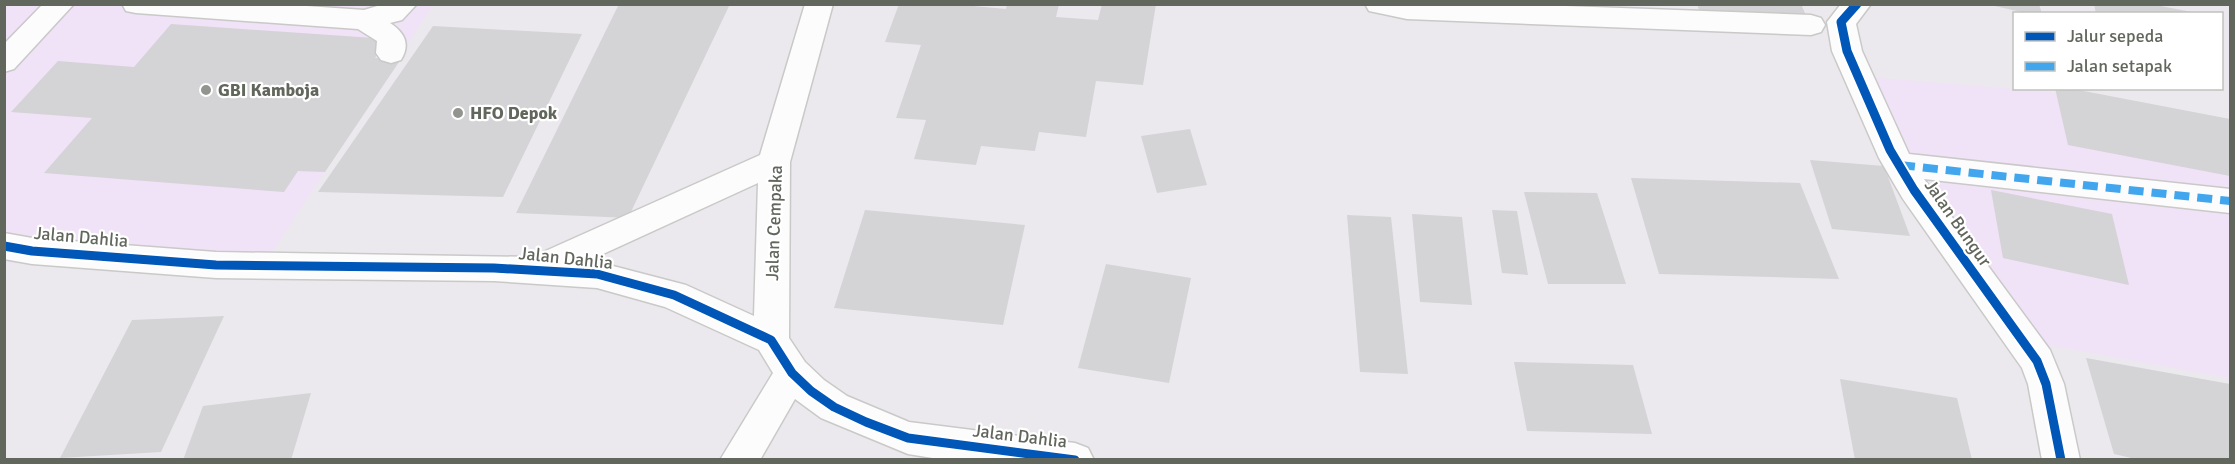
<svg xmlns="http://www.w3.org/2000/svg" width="2235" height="464" viewBox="0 0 2235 464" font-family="Signika,sans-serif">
<rect width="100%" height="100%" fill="#ece9ee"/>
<g fill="#f0e2f7">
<path d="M4,5H433L254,280L5,263Z"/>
<path d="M1854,76L2049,92L2230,128V378L2037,343L1902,180Z"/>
</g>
<g fill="#d4d3d6">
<path d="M619,4H730L628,218L516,213Z"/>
<path d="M899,4H951L1006,9L1007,4H1059L1056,17L1098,20L1102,4H1156L1143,85L1096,81L1086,137L1039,132L1035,151L981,146L976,165L914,159L926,120L896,118L921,45L885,42Z"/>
<path d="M1697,4H1801L1808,20L1701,16Z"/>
<path d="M1986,4H2039L2042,14H2030Z"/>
<path d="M2094,4H2150L2192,12L2096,14Z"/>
<path d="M171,24L388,39L375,58L401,59L325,172L298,171L284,192L44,173L92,118L11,112L58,61L134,67Z"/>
<path d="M433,26L582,34L503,197L318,192Z"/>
<path d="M2055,88H2068L2230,119V176L2068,145Z"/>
<path d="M1190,129L1207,185L1157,193L1141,136Z"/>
<path d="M1810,160L1884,166L1910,236L1832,229Z"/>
<path d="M1631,178L1800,183L1839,279L1659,274Z"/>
<path d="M1991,190L2112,214L2129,285L2003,258Z"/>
<path d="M1524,192L1597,193L1626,284H1548Z"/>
<path d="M865,210L1025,225L1003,325L834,308Z"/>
<path d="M1492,210L1517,211L1528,275L1502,273Z"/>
<path d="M1412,214L1462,217L1472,305L1420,302Z"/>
<path d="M1347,215L1391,217L1408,374L1360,372Z"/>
<path d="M1106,264L1191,278L1169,383L1078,368Z"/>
<path d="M224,316L161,452L60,458L132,320Z"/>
<path d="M2086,358L2230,384V460H2140L2114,454Z"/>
<path d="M1514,362L1633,365L1652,434L1527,431Z"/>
<path d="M1840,379L1957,398L1972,460H1855Z"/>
<path d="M311,393L291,460H183L203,406Z"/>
</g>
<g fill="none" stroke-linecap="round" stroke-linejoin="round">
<defs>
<g id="minor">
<path d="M43,4H74L14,69L4,72V44Z"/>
<path d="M122,4H278L364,10L384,4H417L402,20L390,23C404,32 411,44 401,60L391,63L381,60L376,53L377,41L358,29L136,13L126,11Z"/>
<path d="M805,4H833L790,162L789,338L805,362L824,380L847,396L909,422L1075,443L1088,448L1094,460H945L908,454L821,418L795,399L760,460H720L773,373L759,350L665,307L597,288L494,281L216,278L32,264L4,259V233L32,238L216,252L532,257L760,155ZM758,183L754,316L686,285L590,260Z"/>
<path d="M1365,4H1513L1811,15L1821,18L1825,25L1821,32L1811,35L1407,19L1369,11Z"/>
<path d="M1841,4H1871L1856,24L1862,51L1909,154L2230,189V213L1924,179L2050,350L2064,384L2080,460H2042L2028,384L2022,368L1903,199L1879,158L1832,51L1827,22Z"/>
</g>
</defs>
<use href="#minor" stroke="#c9c9c8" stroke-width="3"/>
<use href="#minor" fill="#fcfcfc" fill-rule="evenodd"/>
<path stroke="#41a6ed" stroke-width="8" stroke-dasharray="15 8" stroke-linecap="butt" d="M1900,165L2230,201"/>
<defs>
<g id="cycleway">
<path d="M1857,4L1841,22L1847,51L1890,150L1914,190L2037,361L2046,384L2061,460"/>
<path d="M4,246L32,251L216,265L494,268L597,274L674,295L771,340L792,373L811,391L834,407L866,422L908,438L1075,460"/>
</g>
</defs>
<use href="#cycleway" stroke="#fff" stroke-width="13"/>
<use href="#cycleway" stroke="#0057b8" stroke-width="9"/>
</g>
<g fill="#929490" stroke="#fff" stroke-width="2">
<circle cx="206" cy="90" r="6"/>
<circle cx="458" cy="113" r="6"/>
</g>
<g text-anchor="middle" stroke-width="4.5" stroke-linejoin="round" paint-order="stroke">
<g font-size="18" font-weight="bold" fill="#62675d" stroke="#fff" text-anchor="start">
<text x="218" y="96">GBI Kamboja</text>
<text x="470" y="119">HFO Depok</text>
</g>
<g font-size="18" fill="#62675d" stroke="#fff">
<text transform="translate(774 223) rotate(-88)" y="6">Jalan Cempaka</text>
<text transform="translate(1958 223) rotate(55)" y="6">Jalan Bungur</text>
<text transform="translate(81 237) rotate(5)" y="6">Jalan Dahlia</text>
<text transform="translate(566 258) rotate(6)" y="6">Jalan Dahlia</text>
<text transform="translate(1020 436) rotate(7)" y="6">Jalan Dahlia</text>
</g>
</g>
<rect width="2235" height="464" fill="none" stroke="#62675d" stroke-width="12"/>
<rect x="2013" y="12" width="210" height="78" fill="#ffffff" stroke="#c0c2be" stroke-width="1.5"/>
<rect x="2025" y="32" width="30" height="9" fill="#0057b8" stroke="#c0c2be" stroke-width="1.5"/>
<text x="2067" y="42" font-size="18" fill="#62675d">Jalur sepeda</text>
<rect x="2025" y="62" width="30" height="9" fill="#41a6ed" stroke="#c0c2be" stroke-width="1.5"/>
<text x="2067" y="72" font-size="18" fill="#62675d">Jalan setapak</text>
</svg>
